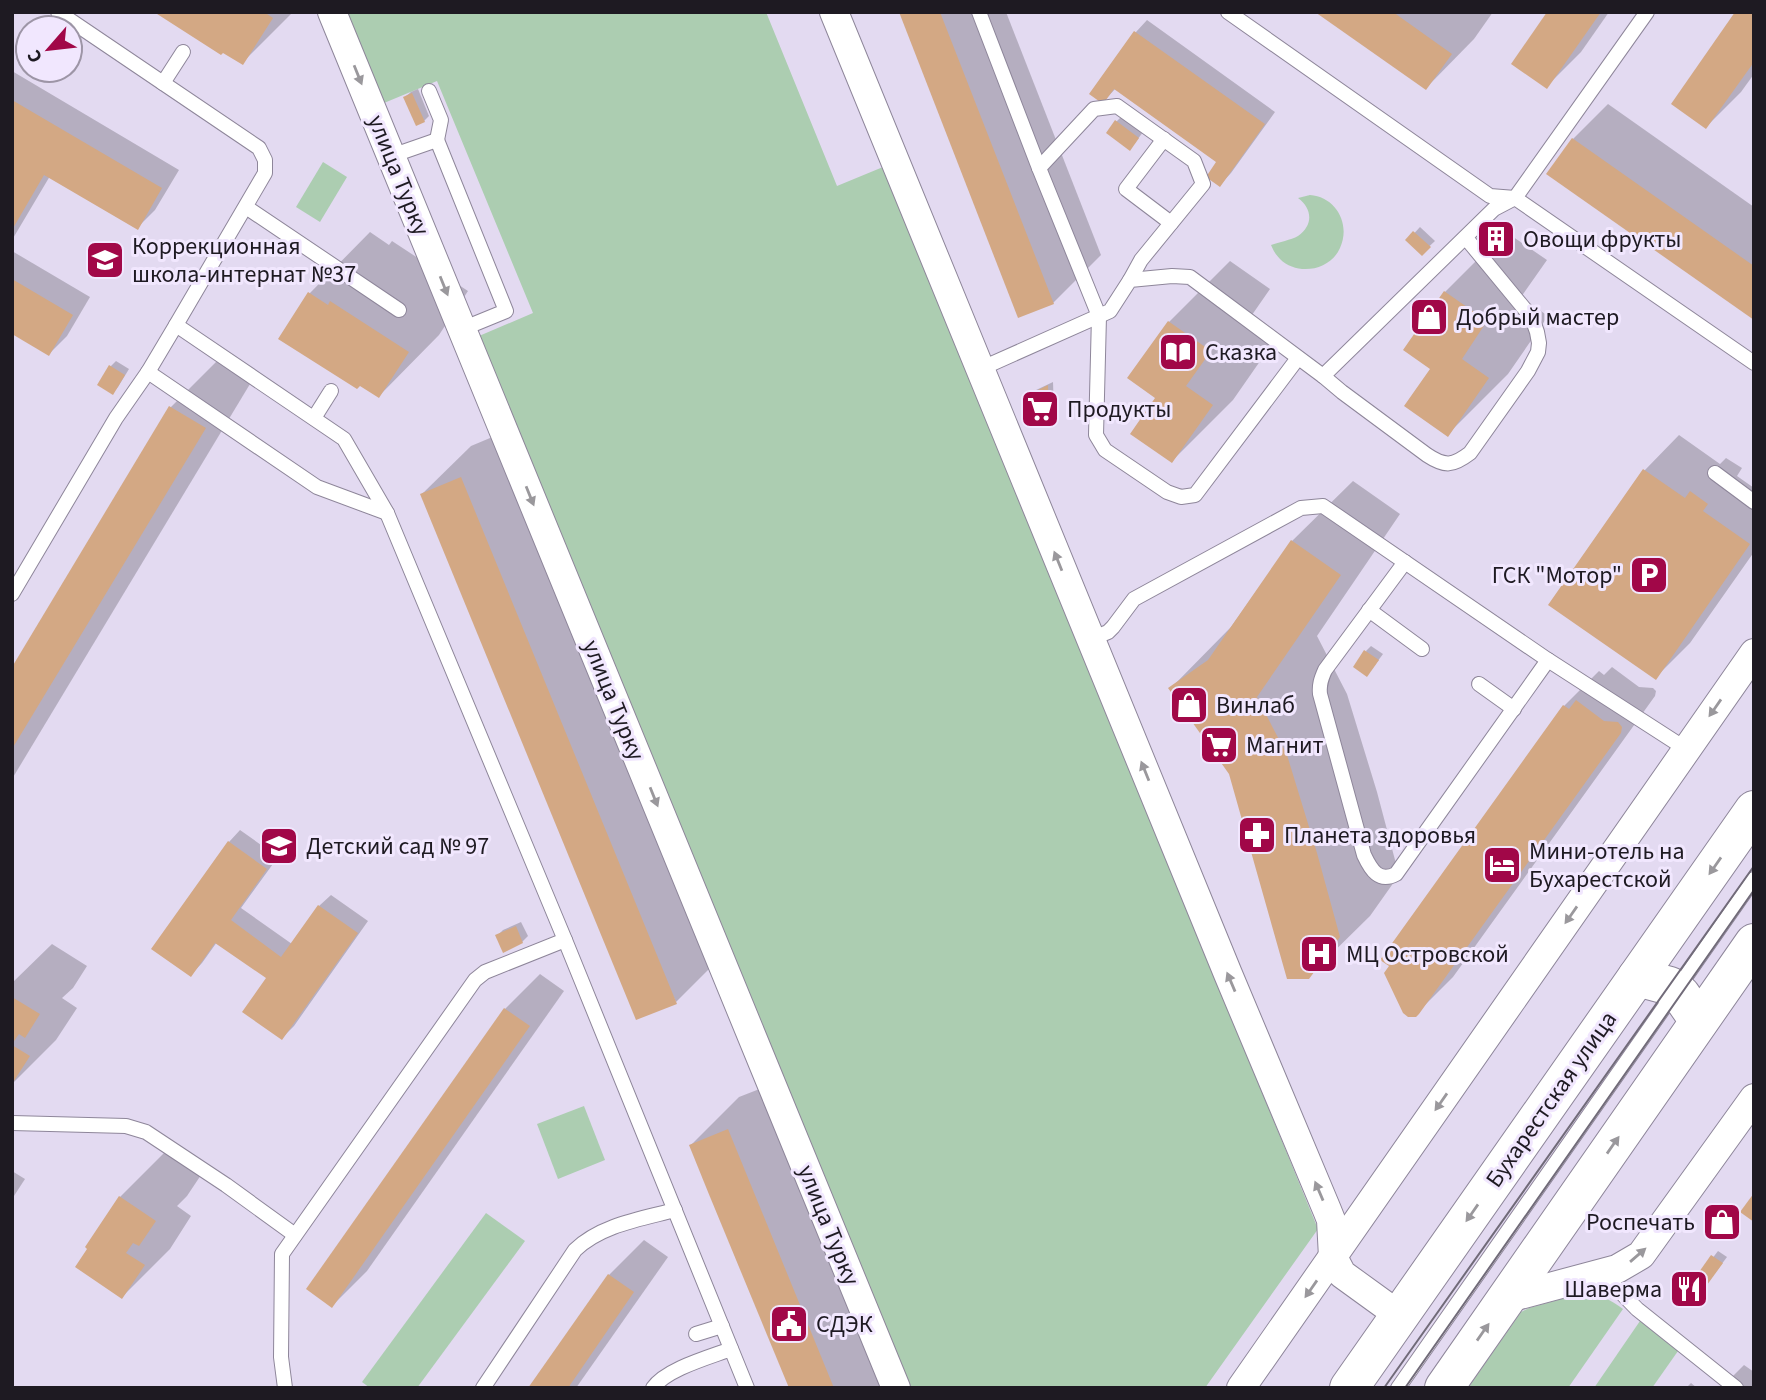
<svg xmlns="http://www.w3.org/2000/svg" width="1766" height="1400" viewBox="0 0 1766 1400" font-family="'Source Sans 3',sans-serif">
<rect width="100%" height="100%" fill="#e3daf1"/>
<g fill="#accdb1">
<path d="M346,12H766L837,186L883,167L1318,1229L1205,1388H909L479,336L533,313L437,81L384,103Z"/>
<path d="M323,162L347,177L320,222L296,207Z"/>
<path d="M1310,195C1336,197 1351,224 1340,248C1330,271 1297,276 1280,259C1276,255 1273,250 1271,245C1279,242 1291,240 1298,236C1314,225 1312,208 1298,198Z"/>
<path d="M584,1106L605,1160L558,1179L537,1124Z"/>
<path d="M486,1213L525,1241L417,1388H370L362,1382Z"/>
<path d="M1583,1293C1598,1293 1611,1300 1623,1309L1568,1388H1468L1521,1312L1529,1308Z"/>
<path d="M1640,1321L1678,1351L1652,1388H1594Z"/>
</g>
<g fill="#0003">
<path d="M157,12H293L242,63Z"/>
<path d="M901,12H1006L1101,255L1053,303Z"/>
<path d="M1318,12H1493L1474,39L1426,88Z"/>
<path d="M1549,12H1609L1581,52L1546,87Z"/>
<path d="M1754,12V74L1741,92L1706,127Z"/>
<path d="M1147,20L1275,112L1231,173L1220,185L1219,162L1116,88L1103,102L1091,93L1136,32Z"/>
<path d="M12,71L179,170L155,210L137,228L50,176L12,240Z"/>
<path d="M418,89L429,116L424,121L405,97L411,92Z"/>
<path d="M1608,104L1754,207V317L1573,139Z"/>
<path d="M1122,116L1143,132L1135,143L1116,122Z"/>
<path d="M1503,223L1512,229L1509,234L1547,260L1521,297L1548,316L1508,374L1448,434L1433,368L1445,292L1491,246L1487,243Z"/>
<path d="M1420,227L1435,241L1422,253L1408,240Z"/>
<path d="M370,232L389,245L392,241L468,291L439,335L379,396L280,338L310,293Z"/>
<path d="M12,251L90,297L67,336L49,354L12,332Z"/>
<path d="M1230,261L1270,289L1245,325L1272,344L1233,400L1172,461L1158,398L1169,322Z"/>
<path d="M219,359L253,379L12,779V671L171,407Z"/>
<path d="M116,361L129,369L118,387L113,393L111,366Z"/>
<path d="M1053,382L1054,414L1048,420L1028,397L1034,391Z"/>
<path d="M509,430L724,954L676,1002L422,494L471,446Z"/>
<path d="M1679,435L1720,464L1726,458L1742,468L1737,476L1754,488V552L1690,643L1655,678L1551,605L1645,470Z"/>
<path d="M1353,481L1400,514L1317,636L1347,694L1377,792L1399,875L1370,916L1308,977L1231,774L1171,688L1231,627L1292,541Z"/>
<path d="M1371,646L1383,654L1372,669L1366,651Z"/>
<path d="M1612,667L1639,687L1653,688L1656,691L1655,696L1453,977L1415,1015L1564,706L1599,671L1604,675Z"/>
<path d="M240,830L278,857L241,908L292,944L319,906L331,895L368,921L294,1026L282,1038L269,978L217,942L202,963L191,975L229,842Z"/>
<path d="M521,922L528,936L522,942L497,936L503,930Z"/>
<path d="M52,944L87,966L73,988L62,998L77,1008L56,1040L12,1084V983Z"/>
<path d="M540,974L564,991L367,1271L332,1306L309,1289L505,1009Z"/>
<path d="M777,1082L902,1388H790L691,1145L739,1097Z"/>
<path d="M168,1149L203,1172L187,1196L177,1206L191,1216L170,1249L122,1297L120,1197Z"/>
<path d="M12,1171L25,1179L12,1199Z"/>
<path d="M1731,1213L1736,1215L1724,1229L1720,1225Z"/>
<path d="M644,1240L668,1257L576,1388H530L609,1275Z"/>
<path d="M1718,1251L1727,1257L1691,1305L1682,1298Z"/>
<path d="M1744,1365L1754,1372V1388H1721Z"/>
<path d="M1691,1383L1697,1388H1686Z"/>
</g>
<g fill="#d3a884">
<path d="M154,12H264L273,18L243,65L223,53L221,55Z"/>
<path d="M899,12H940L1054,304L1018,318Z"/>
<path d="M1315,12H1393L1452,54L1426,90Z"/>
<path d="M1547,12H1601L1547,89L1511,64Z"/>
<path d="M1735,12H1754V62L1706,129L1671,104Z"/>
<path d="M1134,31L1265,124L1220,187L1206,177L1216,162L1114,89L1103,104L1089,94Z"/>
<path d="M412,93L425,122L416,126L403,97Z"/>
<path d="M12,100L162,188L138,230L44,175L12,230Z"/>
<path d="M1115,120L1139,138L1130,151L1106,133Z"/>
<path d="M1572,138L1754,266V320L1546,174Z"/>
<path d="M1496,227L1508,235L1496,252L1485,243Z"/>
<path d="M1413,231L1431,247L1422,256L1405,240Z"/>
<path d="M12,279L73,315L49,356L12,334Z"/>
<path d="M1444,291L1487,321L1462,359L1489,378L1448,437L1404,406L1430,369L1403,350Z"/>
<path d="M308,292L328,305L330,301L409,352L379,398L360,386L357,389L278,339Z"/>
<path d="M1168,321L1211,351L1186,386L1213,405L1172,463L1130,434L1155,398L1127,378Z"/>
<path d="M109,365L125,375L113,395L97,385Z"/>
<path d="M1048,385L1049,421L1039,426L1026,396Z"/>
<path d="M169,406L206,428L12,749V667Z"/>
<path d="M1643,469L1685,498L1690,491L1708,504L1703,511L1750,544L1656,680L1548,605Z"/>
<path d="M461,477L677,1004L636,1020L420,494Z"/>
<path d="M1291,540L1341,575L1257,697L1287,755L1317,853L1340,937L1309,979H1287L1229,774L1168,688L1208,660Z"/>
<path d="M1364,650L1379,660L1367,677L1353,667Z"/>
<path d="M1576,700L1604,721L1618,722L1622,727L1621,733L1419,1014L1416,1017H1408L1403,1013L1384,973L1389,966L1380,960L1563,705L1569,709Z"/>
<path d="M228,841L267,869L231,920L281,957L318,905L358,933L282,1040L242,1012L266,978L215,943L191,977L151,949Z"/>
<path d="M516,926L523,943L503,953L495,935Z"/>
<path d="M12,997L40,1014L25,1038L19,1034L12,1044Z"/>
<path d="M504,1008L530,1026L332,1308L306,1289Z"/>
<path d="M12,1045L30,1056L12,1084Z"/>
<path d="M728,1129L834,1388H789L708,1192L689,1145Z"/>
<path d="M1754,1193V1222L1740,1212Z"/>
<path d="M119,1196L156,1221L139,1246L133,1243L126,1253L145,1265L122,1299L75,1267L87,1249L85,1247Z"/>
<path d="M1711,1255L1723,1263L1691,1307L1680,1299Z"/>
<path d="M608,1274L634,1292L568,1388H528Z"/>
</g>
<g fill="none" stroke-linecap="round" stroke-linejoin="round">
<defs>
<g id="lane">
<path d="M58,12L259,148L265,160V173L176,325L344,439L387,513L565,940L747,1388"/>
<path d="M979,12L1039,168L1099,316L1096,435L1105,450L1167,492L1181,497L1195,495L1298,358"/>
<path d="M1228,12L1490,196L1515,198L1754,363"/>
<path d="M163,83L183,52"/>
<path d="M429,91L441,120L437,140"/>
<path d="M1164,139L1126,189L1171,223"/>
<path d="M391,156L437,140L506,311L462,329"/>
<path d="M1039,168L1094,109L1117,106L1194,161L1203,184L1141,260L1130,280"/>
<path d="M246,207L399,310"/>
<path d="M1466,238L1532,318L1537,332L1539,343L1538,352L1528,371L1470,453C1453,466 1445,467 1427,455L1342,392L1323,376L1494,209L1515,198L1647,12"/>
<path d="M980,369L1110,311L1130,280L1172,276L1190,277L1323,376"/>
<path d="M148,372L317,487L387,513"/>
<path d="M314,418L331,391"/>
<path d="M1715,473L1754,502"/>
<path d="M1405,562L1325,670C1321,679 1319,685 1320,694L1364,855C1371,870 1379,883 1396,874L1548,660"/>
<path d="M12,594L116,418L148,372L176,325"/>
<path d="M1369,610L1422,649"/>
<path d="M1091,639L1108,632L1113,627L1134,599L1301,508L1323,506L1548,660L1686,749"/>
<path d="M1479,684L1514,709"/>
<path d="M12,1123L126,1126L146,1132L226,1185L295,1235"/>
<path d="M1602,1273L1637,1309L1736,1388"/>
<path d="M696,1334L722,1326"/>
<path d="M285,1388L281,1357L282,1254L475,980L485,972L565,940"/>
<path d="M483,1388L575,1250C601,1225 641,1219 675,1210"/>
<path d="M653,1388C666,1369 710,1357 731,1349"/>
<path d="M1398,1388L1754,879"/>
</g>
<g id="street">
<path d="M332,12L896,1388"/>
<path d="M834,12L1228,974L1327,1210L1331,1220L1333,1257L1342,1274L1400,1316"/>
<path d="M1505,1299L1617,1269L1641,1255L1754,1098"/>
<path d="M1241,1388L1754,653"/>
</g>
<g id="secondary">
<path d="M1637,977L1670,986L1681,995L1699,1021"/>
<path d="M1349,1388L1754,810"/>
<path d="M1444,1388L1754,943"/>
</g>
</defs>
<use href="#lane" stroke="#8e869a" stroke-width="16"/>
<use href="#street" stroke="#8e869a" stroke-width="30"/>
<use href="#secondary" stroke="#8e869a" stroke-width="40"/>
<use href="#lane" stroke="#fff" stroke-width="14"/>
<use href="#street" stroke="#fff" stroke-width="28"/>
<use href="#secondary" stroke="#fff" stroke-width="38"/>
<g stroke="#716b79" stroke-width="2">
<path d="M1384,1388L1754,866"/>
<path d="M1405,1388L1754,890"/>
</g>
</g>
<defs><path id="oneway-solid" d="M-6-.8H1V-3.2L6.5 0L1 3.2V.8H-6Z" transform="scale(1.75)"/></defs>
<g fill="#9a989c">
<use href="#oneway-solid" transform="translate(358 75) rotate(68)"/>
<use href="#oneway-solid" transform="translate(444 286) rotate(68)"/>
<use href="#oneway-solid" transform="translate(530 496) rotate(68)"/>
<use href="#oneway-solid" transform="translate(1058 561) rotate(-112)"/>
<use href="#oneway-solid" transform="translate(1715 708) rotate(125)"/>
<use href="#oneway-solid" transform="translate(1145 771) rotate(-112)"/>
<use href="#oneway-solid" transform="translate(654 797) rotate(68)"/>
<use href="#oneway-solid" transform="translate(1715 866) rotate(125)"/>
<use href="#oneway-solid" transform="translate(1571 915) rotate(125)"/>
<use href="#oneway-solid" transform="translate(1231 982) rotate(-113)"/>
<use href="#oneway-solid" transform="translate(1441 1102) rotate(125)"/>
<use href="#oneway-solid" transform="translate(1613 1145) rotate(-55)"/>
<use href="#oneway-solid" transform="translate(1319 1191) rotate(-113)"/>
<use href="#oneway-solid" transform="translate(1472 1213) rotate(125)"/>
<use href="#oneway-solid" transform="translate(1638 1255) rotate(-41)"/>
<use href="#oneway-solid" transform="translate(1311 1289) rotate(125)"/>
<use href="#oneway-solid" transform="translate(1483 1332) rotate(-55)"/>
</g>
<defs>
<symbol id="building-square" viewBox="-11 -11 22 22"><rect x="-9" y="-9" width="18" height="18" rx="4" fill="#a10748" stroke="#f1e7fe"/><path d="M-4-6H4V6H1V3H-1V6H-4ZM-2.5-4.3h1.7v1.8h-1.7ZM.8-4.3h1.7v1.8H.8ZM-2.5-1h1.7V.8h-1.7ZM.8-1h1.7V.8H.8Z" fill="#fff"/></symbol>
<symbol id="school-square" viewBox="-11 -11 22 22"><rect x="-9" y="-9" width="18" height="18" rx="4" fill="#a10748" stroke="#f1e7fe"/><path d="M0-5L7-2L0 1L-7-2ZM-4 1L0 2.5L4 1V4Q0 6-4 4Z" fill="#fff"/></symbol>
<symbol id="shop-square" viewBox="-11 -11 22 22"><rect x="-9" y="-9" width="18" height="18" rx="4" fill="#a10748" stroke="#f1e7fe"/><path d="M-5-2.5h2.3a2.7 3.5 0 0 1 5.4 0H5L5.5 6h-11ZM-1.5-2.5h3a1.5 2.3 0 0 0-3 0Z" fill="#fff"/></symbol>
<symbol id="library-square" viewBox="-11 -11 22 22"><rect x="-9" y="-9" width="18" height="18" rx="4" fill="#a10748" stroke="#f1e7fe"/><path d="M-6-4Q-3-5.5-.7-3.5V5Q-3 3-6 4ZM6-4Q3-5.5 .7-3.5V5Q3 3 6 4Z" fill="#fff"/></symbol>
<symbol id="supermarket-square" viewBox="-11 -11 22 22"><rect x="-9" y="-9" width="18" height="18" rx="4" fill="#a10748" stroke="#f1e7fe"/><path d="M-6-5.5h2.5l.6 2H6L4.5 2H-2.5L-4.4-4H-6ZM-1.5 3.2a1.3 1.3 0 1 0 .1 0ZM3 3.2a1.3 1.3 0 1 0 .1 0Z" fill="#fff"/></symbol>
<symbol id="parking-square" viewBox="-11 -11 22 22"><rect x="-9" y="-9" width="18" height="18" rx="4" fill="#a10748" stroke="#f1e7fe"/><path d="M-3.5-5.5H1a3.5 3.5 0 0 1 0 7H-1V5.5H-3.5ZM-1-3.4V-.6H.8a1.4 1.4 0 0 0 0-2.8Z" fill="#fff"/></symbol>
<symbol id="pharmacy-square" viewBox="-11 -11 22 22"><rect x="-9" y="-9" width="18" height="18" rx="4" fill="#a10748" stroke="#f1e7fe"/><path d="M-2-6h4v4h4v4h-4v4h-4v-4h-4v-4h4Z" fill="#fff"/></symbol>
<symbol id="hotel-square" viewBox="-11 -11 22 22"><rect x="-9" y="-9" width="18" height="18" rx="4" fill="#a10748" stroke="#f1e7fe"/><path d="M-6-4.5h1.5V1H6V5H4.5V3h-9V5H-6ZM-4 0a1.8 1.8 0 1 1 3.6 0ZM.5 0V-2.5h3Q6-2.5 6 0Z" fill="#fff"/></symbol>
<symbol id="hospital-square" viewBox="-11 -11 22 22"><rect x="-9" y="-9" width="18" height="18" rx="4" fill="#a10748" stroke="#f1e7fe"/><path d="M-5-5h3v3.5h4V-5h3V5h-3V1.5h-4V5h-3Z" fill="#fff"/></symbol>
<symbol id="restaurant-square" viewBox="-11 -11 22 22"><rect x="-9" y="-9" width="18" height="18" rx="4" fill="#a10748" stroke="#f1e7fe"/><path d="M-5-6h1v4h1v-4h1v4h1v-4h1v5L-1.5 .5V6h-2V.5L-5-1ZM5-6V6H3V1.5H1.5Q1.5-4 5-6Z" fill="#fff"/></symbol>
<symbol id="civic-square" viewBox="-11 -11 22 22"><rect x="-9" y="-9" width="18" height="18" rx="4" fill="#a10748" stroke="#f1e7fe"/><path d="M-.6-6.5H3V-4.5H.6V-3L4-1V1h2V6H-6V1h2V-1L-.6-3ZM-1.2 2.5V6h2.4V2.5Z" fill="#fff"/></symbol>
</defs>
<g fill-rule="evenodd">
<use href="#building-square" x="1474" y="217" width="44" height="44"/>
<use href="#school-square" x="83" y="238" width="44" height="44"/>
<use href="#shop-square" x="1407" y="295" width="44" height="44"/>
<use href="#library-square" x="1156" y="330" width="44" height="44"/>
<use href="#supermarket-square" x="1018" y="387" width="44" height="44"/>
<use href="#parking-square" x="1627" y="553" width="44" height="44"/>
<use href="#shop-square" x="1167" y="683" width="44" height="44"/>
<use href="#supermarket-square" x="1197" y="723" width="44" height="44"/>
<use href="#pharmacy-square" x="1235" y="813" width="44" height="44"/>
<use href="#school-square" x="257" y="824" width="44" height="44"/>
<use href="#hotel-square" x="1480" y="843" width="44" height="44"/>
<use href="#hospital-square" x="1297" y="932" width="44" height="44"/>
<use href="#shop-square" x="1700" y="1200" width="44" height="44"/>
<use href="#restaurant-square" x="1667" y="1267" width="44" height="44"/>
<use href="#civic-square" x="767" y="1302" width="44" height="44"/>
</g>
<g text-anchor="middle" stroke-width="6" stroke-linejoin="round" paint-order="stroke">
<g font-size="24" fill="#1e1a22" stroke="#f1e7fe">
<text transform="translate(399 175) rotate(68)" y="8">улица Турку</text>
<text transform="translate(614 700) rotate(68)" y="8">улица Турку</text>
<text transform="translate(1551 1099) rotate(-55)" y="8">Бухарестская улица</text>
<text transform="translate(829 1225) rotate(68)" y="8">улица Турку</text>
</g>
<g font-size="24" fill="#1e1a22" stroke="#f1e7fe" text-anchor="start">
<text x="1523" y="247">Овощи фрукты</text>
<text x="132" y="254">Коррекционная<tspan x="132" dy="28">школа-интернат №37</tspan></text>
<text x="1456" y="325">Добрый мастер</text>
<text x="1205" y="360">Сказка</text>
<text x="1067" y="417">Продукты</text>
<text x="1622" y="583" text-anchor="end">ГСК "Мотор"</text>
<text x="1216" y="713">Винлаб</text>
<text x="1246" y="753">Магнит</text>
<text x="1284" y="843">Планета здоровья</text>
<text x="306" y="854">Детский сад № 97</text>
<text x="1529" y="859">Мини-отель на<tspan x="1529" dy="28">Бухарестской</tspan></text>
<text x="1346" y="962">МЦ Островской</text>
<text x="1695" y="1230" text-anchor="end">Роспечать</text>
<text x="1662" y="1297" text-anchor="end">Шаверма</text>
<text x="816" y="1332">СДЭК</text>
</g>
</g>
<rect width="1766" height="1400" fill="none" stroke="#1e1a22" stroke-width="28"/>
<g transform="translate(49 49) rotate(242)"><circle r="33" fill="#f1e7fe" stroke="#9d95a6" stroke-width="2"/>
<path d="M0-5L12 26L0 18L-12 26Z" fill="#a10748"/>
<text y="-10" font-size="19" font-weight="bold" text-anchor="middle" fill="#1e1a22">С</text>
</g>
</svg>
